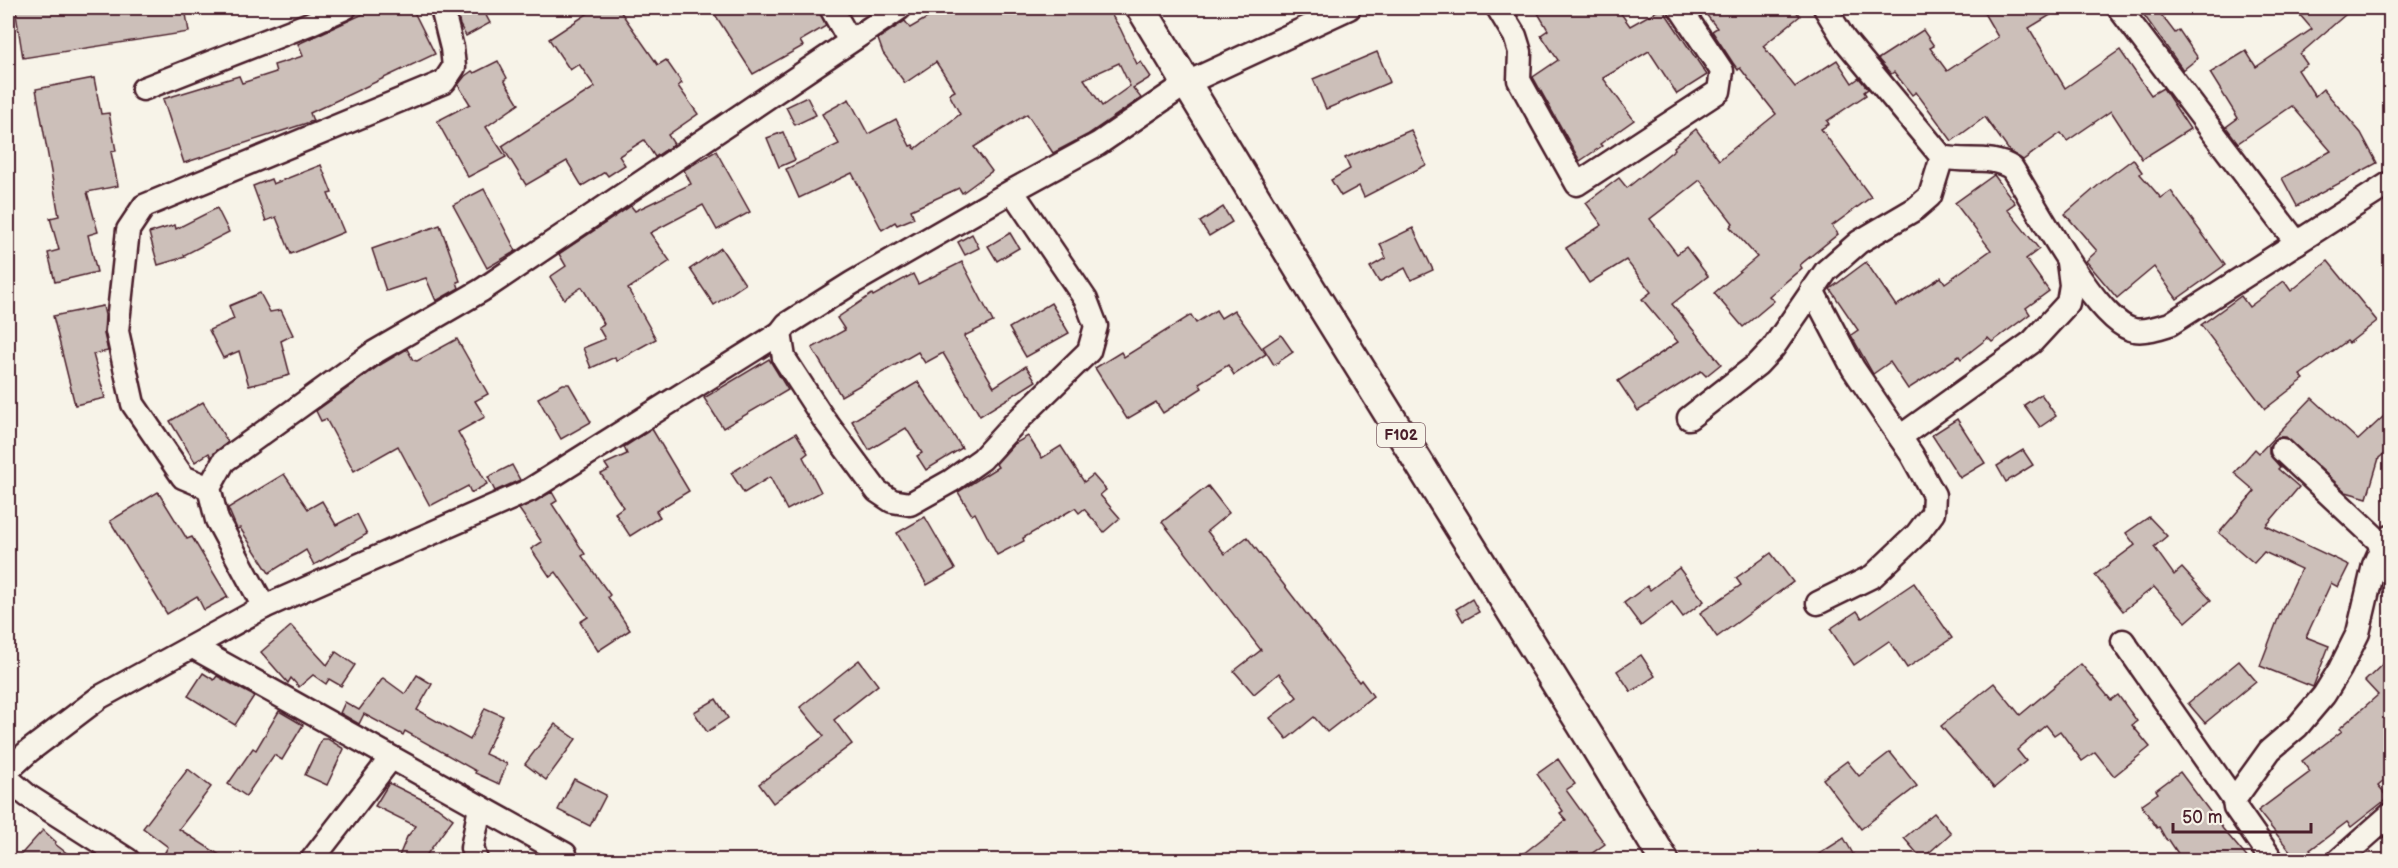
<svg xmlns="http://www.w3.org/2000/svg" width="2398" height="868" viewBox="0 0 2398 868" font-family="'Balsamiq Sans',sans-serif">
<rect width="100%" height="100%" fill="#f7f3e8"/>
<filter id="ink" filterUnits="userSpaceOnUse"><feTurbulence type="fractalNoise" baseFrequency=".0167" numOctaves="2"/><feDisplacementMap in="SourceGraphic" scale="12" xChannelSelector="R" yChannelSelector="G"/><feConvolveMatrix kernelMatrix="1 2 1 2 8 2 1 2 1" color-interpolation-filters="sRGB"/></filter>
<g filter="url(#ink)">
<g fill="#ccbfb9" stroke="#4a1f2b" stroke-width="1.5" fill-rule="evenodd">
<path d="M15,8H185L189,32L23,58Z"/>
<path d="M376,8H412L435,54L310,113L313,121L184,163L163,99L239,76L242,83L276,72L274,65L303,56L298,44Z"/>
<path d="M456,8H482L490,23L466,36L460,25Z"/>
<path d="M596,8H618L658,65L666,60L682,83L678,86L698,114L668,135L674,144L655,157L644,140L619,156L625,165L608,176L605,172L582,186L567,161L526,185L502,146L595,87L579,64L570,70L549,39Z"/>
<path d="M722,8H818L826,26L800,41L803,46L753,74L714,13Z"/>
<path d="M944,8H1107L1120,28L1137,64L1141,62L1151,77L1133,88L1141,98L1087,135L1053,153L1027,114L974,147L992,171L962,193L959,188L911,210L914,218L897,225L895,222L882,230L852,173L799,198L786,169L839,144L822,114L849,99L868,134L896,119L910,146L913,145L915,149L960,114L949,94L955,91L936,62L905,83L883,53L878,39L905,21L910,28ZM1119,63L1130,86L1102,106L1084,79Z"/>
<path d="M1535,8H1617L1630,26L1662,8L1707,75L1677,94L1649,51L1603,78L1634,120L1600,144L1602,146L1580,161L1533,77L1558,60L1541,35L1548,30Z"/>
<path d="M1701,8H1793L1800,16L1763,46L1795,87L1837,60L1852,83L1859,78L1868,89L1864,92L1866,95L1827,121L1829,124L1821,129L1871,197L1832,226L1838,234L1800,265L1802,268L1769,296L1774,301L1743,327L1714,293L1757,257L1730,227L1733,223L1700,180L1650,219L1677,254L1686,247L1708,276L1672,304L1721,364L1706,376L1701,371L1638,411L1618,381L1678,342L1642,299L1651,292L1626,260L1589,283L1566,248L1602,225L1586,203L1619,178L1627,188L1675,149L1674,147L1696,129L1719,160L1776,114L1740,68L1738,70L1733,63L1712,31L1717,28Z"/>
<path d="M1981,8H2062L2029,28L2065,88L2120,50L2151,95L2163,88L2190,129L2142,159L2111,111L2067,141L2061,133L2023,160L2010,152L1985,117L1952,141L1916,92L1912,95L1894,72L1891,74L1878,59L1923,30L1934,46L1930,48L1947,71L1998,37Z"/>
<path d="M2139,8H2156L2175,33L2179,30L2198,58L2183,70Z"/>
<path d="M2309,8H2353L2300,54L2307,64L2298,70L2315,96L2323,89L2361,133L2377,163L2297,206L2282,178L2331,151L2292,106L2238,143L2226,127L2238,118L2210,73L2246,51L2256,67L2312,29L2300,15Z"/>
<path d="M1377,52L1390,82L1326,109L1313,79Z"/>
<path d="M498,61L507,78L504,80L519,104L486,127L506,157L468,177L437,121L470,104L458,85L465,76L472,71L474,73Z"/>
<path d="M94,78L101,114L109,113L116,151L111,152L118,186L87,192L98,232L88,235L97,272L55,282L48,253L59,250L50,218L59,216L36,89Z"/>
<path d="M807,97L816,115L795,125L786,107Z"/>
<path d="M1411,130L1426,165L1364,197L1359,186L1341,196L1331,180L1350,169L1345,158Z"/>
<path d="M783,132L795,160L779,167L767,138Z"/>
<path d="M716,151L750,212L717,230L703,205L650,233L670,261L628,289L656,339L616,361L615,357L591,368L583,348L605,339L598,327L604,324L582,287L564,299L550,277L566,266L559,254L631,206L635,211L691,184L684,170Z"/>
<path d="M2133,159L2142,172L2140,174L2161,198L2171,191L2225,265L2177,299L2154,267L2117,298L2086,261L2097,251L2065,214L2102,182Z"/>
<path d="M321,165L332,193L328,194L344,232L291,254L276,217L266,221L253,186L271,179L273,184Z"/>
<path d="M1994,175L2015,203L2007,209L2039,249L2026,259L2049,291L2026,308L2030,314L1992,342L1988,338L1961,359L1959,356L1908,389L1890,362L1873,374L1851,335L1858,330L1830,289L1866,262L1896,306L1941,277L1945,283L1991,250L1955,203Z"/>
<path d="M484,189L516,251L487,268L453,205Z"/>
<path d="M1223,207L1232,222L1209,236L1200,222Z"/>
<path d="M217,208L229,232L184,255L185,257L158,265L149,233L175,225L176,229Z"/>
<path d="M440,225L460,281L457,282L459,288L436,301L426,278L386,291L372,249Z"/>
<path d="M1413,228L1433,270L1411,280L1405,268L1379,282L1370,267L1386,258L1380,244Z"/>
<path d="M1010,233L1019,248L997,261L988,246Z"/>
<path d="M972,234L979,248L965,255L958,242Z"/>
<path d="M721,248L745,284L714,305L690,269Z"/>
<path d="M2328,261L2377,321L2349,343L2347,341L2300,375L2304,379L2265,409L2201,325L2241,296L2249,307L2284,281L2291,291Z"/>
<path d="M962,262L993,322L964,336L994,387L1026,366L1036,381L980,416L943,353L925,363L918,352L841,396L812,348L845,330L837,318L872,294L873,296L913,274L918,284Z"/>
<path d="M260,293L270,312L281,310L293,335L281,341L290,375L249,386L239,351L223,358L209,330L234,319L229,306Z"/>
<path d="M1051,303L1069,333L1026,357L1009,328Z"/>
<path d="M103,306L105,315L104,334L108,351L93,354L105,398L75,405L53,316Z"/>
<path d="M1216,310L1221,318L1234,310L1266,354L1234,375L1228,365L1199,383L1202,388L1163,413L1156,402L1127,419L1095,368L1121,352L1124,357L1191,315L1196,323Z"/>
<path d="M1281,335L1293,352L1274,365L1263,347Z"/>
<path d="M457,339L488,394L475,401L485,417L458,432L487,484L471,493L468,486L430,506L398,446L354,471L326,419L321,421L316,411L380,365L407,349L413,360L417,361Z"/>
<path d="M769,359L788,390L723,428L704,398Z"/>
<path d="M918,382L962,448L926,470L917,456L922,453L906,428L869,450L852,421Z"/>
<path d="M563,384H569L591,422L561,439L538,398Z"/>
<path d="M2041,394L2056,416L2040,427L2024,405Z"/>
<path d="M2312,398L2358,440L2384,416L2391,423V448L2379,458L2367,498L2346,492L2286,437H2278L2269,446V454L2280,467L2278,469L2299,487L2266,526L2349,565L2338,587L2331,583L2306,637L2329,646L2313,687L2260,666L2279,616L2301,569L2264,552L2254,563L2219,533L2255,491L2234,473L2255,449L2259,453Z"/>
<path d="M203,402L228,442L211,457L209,453L195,462L170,421Z"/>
<path d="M1957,419L1985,463L1960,478L1932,435Z"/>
<path d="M652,429L689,491L656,511L660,517L630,536L615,513L623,507L601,474L609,470L605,464L627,454L624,447Z"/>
<path d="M796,433L808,453L803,457L821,492L787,510L770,477L744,493L731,473Z"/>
<path d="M1028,436L1042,458L1061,446L1084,482L1093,475L1106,490L1100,495L1120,518L1104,532L1084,509L1079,513L1075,508L1023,538L1024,541L997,555L975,513L972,515L958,492L998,467L996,464L1014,444Z"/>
<path d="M2023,450L2033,465L2006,482L1997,466Z"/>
<path d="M512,465L520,480L495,491L488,477Z"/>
<path d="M284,474L308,509L322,501L336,525L357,514L367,534L314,565L306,550L269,573L240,528L237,529L228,508Z"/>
<path d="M1208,486L1229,513L1207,531L1225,554L1247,537L1359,682L1361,680L1373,696L1327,732L1314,717L1287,739L1270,718L1297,697L1279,673L1254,694L1234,671L1261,650L1162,522Z"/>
<path d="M158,492L187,539L192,537L228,597L204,610L197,596L167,614L110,521Z"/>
<path d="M552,492L557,501L552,504L585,554L582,556L610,595L608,597L630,630L598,651L580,622L588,617L556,572L550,577L531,549L542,542L519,509Z"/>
<path d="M925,517L955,569L927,585L897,533Z"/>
<path d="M2149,517L2167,536L2154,547L2174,575L2182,568L2211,600L2186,622L2154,587L2123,611L2095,575L2135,545L2126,533Z"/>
<path d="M1771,553L1793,582L1717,637L1700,613L1741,585L1736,578Z"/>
<path d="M1679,568L1704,601L1683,617L1672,602L1641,626L1624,603L1647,586L1650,590Z"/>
<path d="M1914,583L1952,638L1907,668L1889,641L1854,665L1830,629L1857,611L1862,618Z"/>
<path d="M1472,599L1479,612L1463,621L1456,609Z"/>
<path d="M291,626L327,665L336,652L355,665L341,686L329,679L326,684L313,675L299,687L291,678L288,683L261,652Z"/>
<path d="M1641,655L1655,676L1631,692L1617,671Z"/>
<path d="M2391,656V775L2378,786L2388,798L2351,827L2347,822L2310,850L2319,861H2298L2258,811L2310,772L2302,761L2342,731L2339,729L2378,695L2365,681Z"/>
<path d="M859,660L878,685L834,720L852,744L773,803L759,784L824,736L800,707Z"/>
<path d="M2239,661L2256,681L2205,723L2188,703Z"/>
<path d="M2081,664L2111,700L2118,695L2137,721L2132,725L2150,747L2114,776L2095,752L2082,761L2060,731L2054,735L2046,725L2017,750L2026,761L1994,788L1941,726L1994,683L2020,715Z"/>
<path d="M203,673L214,680L217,676L254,696L235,725L188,696Z"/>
<path d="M417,675L432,684L417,710L470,740L485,708L503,716L485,754L507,764L499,784L475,773L476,771L405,731L403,735L364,714L359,724L340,713L345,702L359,710L383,678L405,694Z"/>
<path d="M716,699L728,718L707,732L694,712Z"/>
<path d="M279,711L303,725L282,760L274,755L246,796L228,784L253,748L256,750Z"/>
<path d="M555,724L576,739L546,780L525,764Z"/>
<path d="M322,739H328L344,749L327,785L305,775Z"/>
<path d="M1890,752L1917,786L1861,829L1823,779L1847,761L1859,776Z"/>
<path d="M1558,759L1575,784L1566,790L1605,844L1581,861H1514L1566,820L1560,813L1563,811L1537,774Z"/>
<path d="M188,769L211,787L179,829L229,861H178L165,852L168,847L143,828Z"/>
<path d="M2180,772L2223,829L2250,861H2183L2169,840L2167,841L2159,827L2157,828L2141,805L2158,793L2156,790Z"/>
<path d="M574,779L606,795L590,826L558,810Z"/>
<path d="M389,783L437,807L453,819L422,861H397L407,837L416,826L375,806Z"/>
<path d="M1934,813L1951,833L1922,859L1904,838Z"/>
<path d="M43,830L56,842L55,844L77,861H15Z"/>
<path d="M1844,838L1857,861H1808Z"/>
</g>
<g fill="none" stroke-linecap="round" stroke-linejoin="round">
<defs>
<g id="minor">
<path d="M831,8L850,41"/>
<path d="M1498,8L1515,36L1520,52L1519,80L1577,184L1719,91L1722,71L1680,8"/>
<path d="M1825,8L1844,39L1942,157C1966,163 1991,154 2012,168C2033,200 2098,325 2134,330C2146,332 2159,327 2170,324L2390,183"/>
<path d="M2119,8L2297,243"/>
<path d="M143,89L309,24L345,8"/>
<path d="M1012,191L1086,300L1096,326L1089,351L1013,425L982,459L951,481L910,504L892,501L877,491L823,418L784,358L780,333L787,324L852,283L1012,191L1098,144L1187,83L1349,8"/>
<path d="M1812,290L1853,368L1912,455L1934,495L1933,513L1917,534L1873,576L1818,603"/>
<path d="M1689,418L1758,364L1773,348L1826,271L1859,242L1915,209L1930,196L1942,157"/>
<path d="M1900,437L2032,342L2068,303L2071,285L2068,262"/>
<path d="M2282,450L2383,545"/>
<path d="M209,488L183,477L133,404L117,331L128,230L144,206L444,82L454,67L452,48L442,8"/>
<path d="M264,607L217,520L209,488L224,461L375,352L482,290L900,8"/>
<path d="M2123,641L2234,800"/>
<path d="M193,647L565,854"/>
<path d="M8,770L29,751L100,697L264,607L530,490L780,333"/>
<path d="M8,779L28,796L128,860"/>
<path d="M312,860L391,758"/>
<path d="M476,860L472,848L480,807"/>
<path d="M2272,860L2235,807L2234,800L2270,750L2297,727L2324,695L2340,669L2358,633L2374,565L2383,545L2390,537"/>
<path d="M2339,860L2390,815"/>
</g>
<path id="major" d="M1141,8L1311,289L1590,738L1664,860"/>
</defs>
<use href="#minor" stroke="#4a1f2b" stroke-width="27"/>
<use href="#major" stroke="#4a1f2b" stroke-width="33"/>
<use href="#minor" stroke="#f7f3e8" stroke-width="22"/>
<use href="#major" stroke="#f7f3e8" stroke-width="28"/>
</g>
</g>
<g text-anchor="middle" stroke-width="6" stroke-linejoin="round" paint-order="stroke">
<rect fill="#f7f3e8" stroke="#7e5f64" stroke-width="1.5" x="1377" y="423" width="48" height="24" rx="4.5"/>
<g font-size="15" font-weight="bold" fill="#4a1f2b">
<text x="1401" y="440">F102</text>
</g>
</g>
<rect width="2398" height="868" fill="none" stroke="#f7f3e8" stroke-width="30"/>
<rect x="15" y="15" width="2368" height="838" fill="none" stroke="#4a1f2b" stroke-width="2" filter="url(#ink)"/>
<path d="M2173 823v9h138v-9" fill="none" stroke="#4a1f2b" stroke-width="3"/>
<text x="2182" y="823" font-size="18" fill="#4a1f2b" stroke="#f7f3e8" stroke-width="4.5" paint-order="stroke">50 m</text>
</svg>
